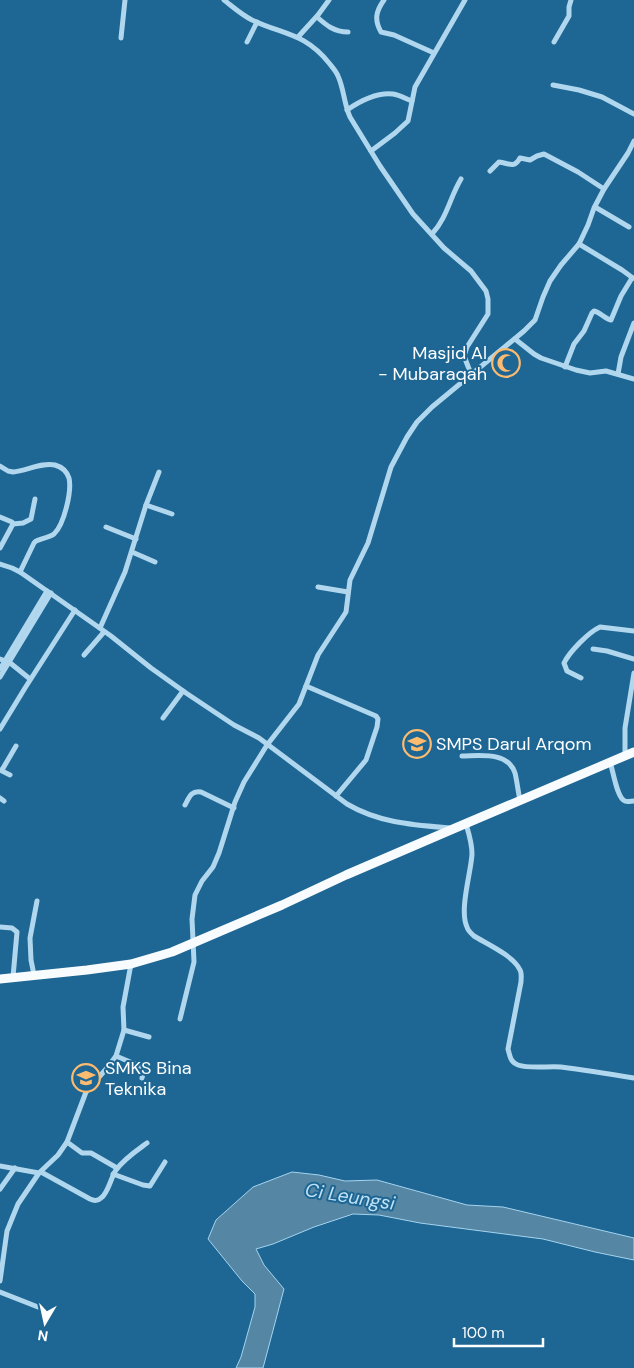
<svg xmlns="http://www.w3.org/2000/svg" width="634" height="1368" viewBox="0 0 634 1368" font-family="'DM Sans',sans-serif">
<rect width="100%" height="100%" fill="#1e6693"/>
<path fill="#5586a4" stroke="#a4d4f0" d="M292,1172L319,1175L345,1181L377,1180L467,1205L503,1207L634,1238V1260L595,1252L543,1239L420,1223L379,1215L353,1214L314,1227L273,1244L256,1249L264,1265L284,1289L263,1368H236L241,1357L255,1307V1294L242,1281L208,1239L216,1220L253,1187Z"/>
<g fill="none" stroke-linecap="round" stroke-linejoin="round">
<g stroke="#b0d7ee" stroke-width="5">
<path d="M224,0C233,7 242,15 252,20C284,35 305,33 329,63C332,67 336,71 338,76C344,89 344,104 350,117L380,166L413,214L444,248L471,271L486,291L488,299V314L467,347L464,356L471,374"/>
<path d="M384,0C376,11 374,20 381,32L394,35L434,53"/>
<path d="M317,17C326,25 334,32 348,32"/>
<path d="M298,37L318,15L329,0"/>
<path d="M121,38L125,0"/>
<path d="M247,42L257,22"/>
<path d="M554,42L569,16V7L571,0"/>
<path d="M553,85L579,90L602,97L634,114"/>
<path d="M347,110C360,101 376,92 393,94C400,95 406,99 412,101"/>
<path d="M371,151L395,133L408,121L415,87L465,0"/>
<path d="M490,171L499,162C509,163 514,169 520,158L530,160L537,156L544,154L578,172L604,189"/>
<path d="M595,207L629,227"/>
<path d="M432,234C447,218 450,197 461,179"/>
<path d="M579,244L622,270L633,278"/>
<path d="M515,339L534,354L541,358L576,370L590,373L606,371L634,379"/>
<path d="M565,367L574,344L584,331L592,313L594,311C600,312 605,319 611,320L621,296L632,278"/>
<path d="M618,374L621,357L634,323"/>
<path d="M0,466L8,471L13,472C26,471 42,462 55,465C62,467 67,472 69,478C72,491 64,525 54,534C50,537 41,539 36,541L34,543L20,572"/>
<path d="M146,505L172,514"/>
<path d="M0,517L12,522L13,524L0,548"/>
<path d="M13,524L23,523L31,519L35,499"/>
<path d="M106,527L136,539"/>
<path d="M132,552L155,562"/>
<path d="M0,564L12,568L20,572L111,636L151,668L186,693L234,725L259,738L347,804C379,823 414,825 450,828"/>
<path d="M318,587L348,592"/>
<path d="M100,628L125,572L146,505L159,472"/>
<path d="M593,649L607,651L634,659"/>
<path d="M84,655L104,632"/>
<path d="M0,659L9,662L30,679"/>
<path d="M0,669L47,591"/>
<path d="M0,677L51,593"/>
<path d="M581,678L567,671L564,663C570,651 589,632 600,627L634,631"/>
<path d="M306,686L376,716L378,719L377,727L366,760L336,796"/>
<path d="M163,718L183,691"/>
<path d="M0,729L25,688L75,610"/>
<path d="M625,755V728L634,673"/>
<path d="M462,756C479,756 508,751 515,773C517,781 518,791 520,800"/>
<path d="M610,762C613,770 617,799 625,801C628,802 631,801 634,801"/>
<path d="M0,770L10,775"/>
<path d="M2,770L16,746"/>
<path d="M0,798L4,801"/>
<path d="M185,805C189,798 191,790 201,792L234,808"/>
<path d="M466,824C469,834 472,843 472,854C471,873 459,910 467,927C468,931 471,933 474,936C487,944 514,956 520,970C522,973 521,978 521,982L508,1049C510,1056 510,1062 518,1065C529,1069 548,1066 561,1067C585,1070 610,1074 634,1078"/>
<path d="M0,927L12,928L17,932L13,977"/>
<path d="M34,975L31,960L30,938L37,901"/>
<path d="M180,1019L194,962L192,919L195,895L202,881L213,867L219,853L235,802L244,782L267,745L299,704L318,655L346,612L350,580L368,543L391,467L407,437L417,422L432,407L524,331L535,320L543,297L550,281L561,265L579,244L588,225L594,208L604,189L628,153L634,141"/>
<path d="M124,1030L149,1037"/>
<path d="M116,1056L142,1067L144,1070L142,1078"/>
<path d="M67,1142L82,1153H91L117,1168"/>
<path d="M0,1166L39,1173"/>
<path d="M41,1172L90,1199C94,1201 98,1201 101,1198C108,1194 111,1177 116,1170C124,1159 136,1151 147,1143"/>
<path d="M113,1174L143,1185L150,1186L165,1162"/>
<path d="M0,1189L15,1168"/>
<path d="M0,1281L7,1231L18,1204L39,1173L58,1155L67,1142L86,1092L107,1068L116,1056L124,1030L123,1007L131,964"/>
<path d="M0,1292L38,1307"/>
</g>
<path stroke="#f8fcff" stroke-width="9" d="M0,979L87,970L131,964L172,952L282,905L346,875L453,829L634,752"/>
</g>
<defs>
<symbol id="mosque-ring" viewBox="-11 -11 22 22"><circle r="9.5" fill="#1e6693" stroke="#fdbb70" stroke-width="1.5"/><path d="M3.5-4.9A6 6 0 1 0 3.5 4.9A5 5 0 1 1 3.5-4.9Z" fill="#fdbb70"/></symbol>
<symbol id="school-ring" viewBox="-11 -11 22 22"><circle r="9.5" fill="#1e6693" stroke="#fdbb70" stroke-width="1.5"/><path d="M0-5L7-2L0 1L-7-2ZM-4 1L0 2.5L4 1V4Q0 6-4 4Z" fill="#fdbb70"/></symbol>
</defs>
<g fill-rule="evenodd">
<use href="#mosque-ring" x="490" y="347" width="32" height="32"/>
<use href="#school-ring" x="401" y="728" width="32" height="32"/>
<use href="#school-ring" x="70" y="1062" width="32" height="32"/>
</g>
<g text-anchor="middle" stroke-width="4" stroke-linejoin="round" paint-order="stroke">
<g font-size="18" fill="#fff" stroke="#1e6693" text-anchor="start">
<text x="487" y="359" text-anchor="end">Masjid Al<tspan x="487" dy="21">- Mubaraqah</tspan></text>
<text x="436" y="750">SMPS Darul Arqom</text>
<text x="105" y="1074">SMKS Bina<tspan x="105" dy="21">Teknika</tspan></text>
</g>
<g font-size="19" font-style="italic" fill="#c0e2f6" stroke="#1e6693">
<text transform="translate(350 1196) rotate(9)" y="7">Ci Leungsi</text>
</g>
</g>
<g transform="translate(45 1323) rotate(189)" stroke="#1e6693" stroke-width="4" paint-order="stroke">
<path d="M0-4L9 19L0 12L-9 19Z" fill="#ffffff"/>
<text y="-8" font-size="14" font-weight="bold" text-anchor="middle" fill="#ffffff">N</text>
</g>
<path d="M454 1338v8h89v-8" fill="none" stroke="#ffffff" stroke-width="2.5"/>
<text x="462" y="1338" font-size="15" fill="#ffffff" stroke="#1e6693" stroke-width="4" paint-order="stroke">100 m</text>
</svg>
